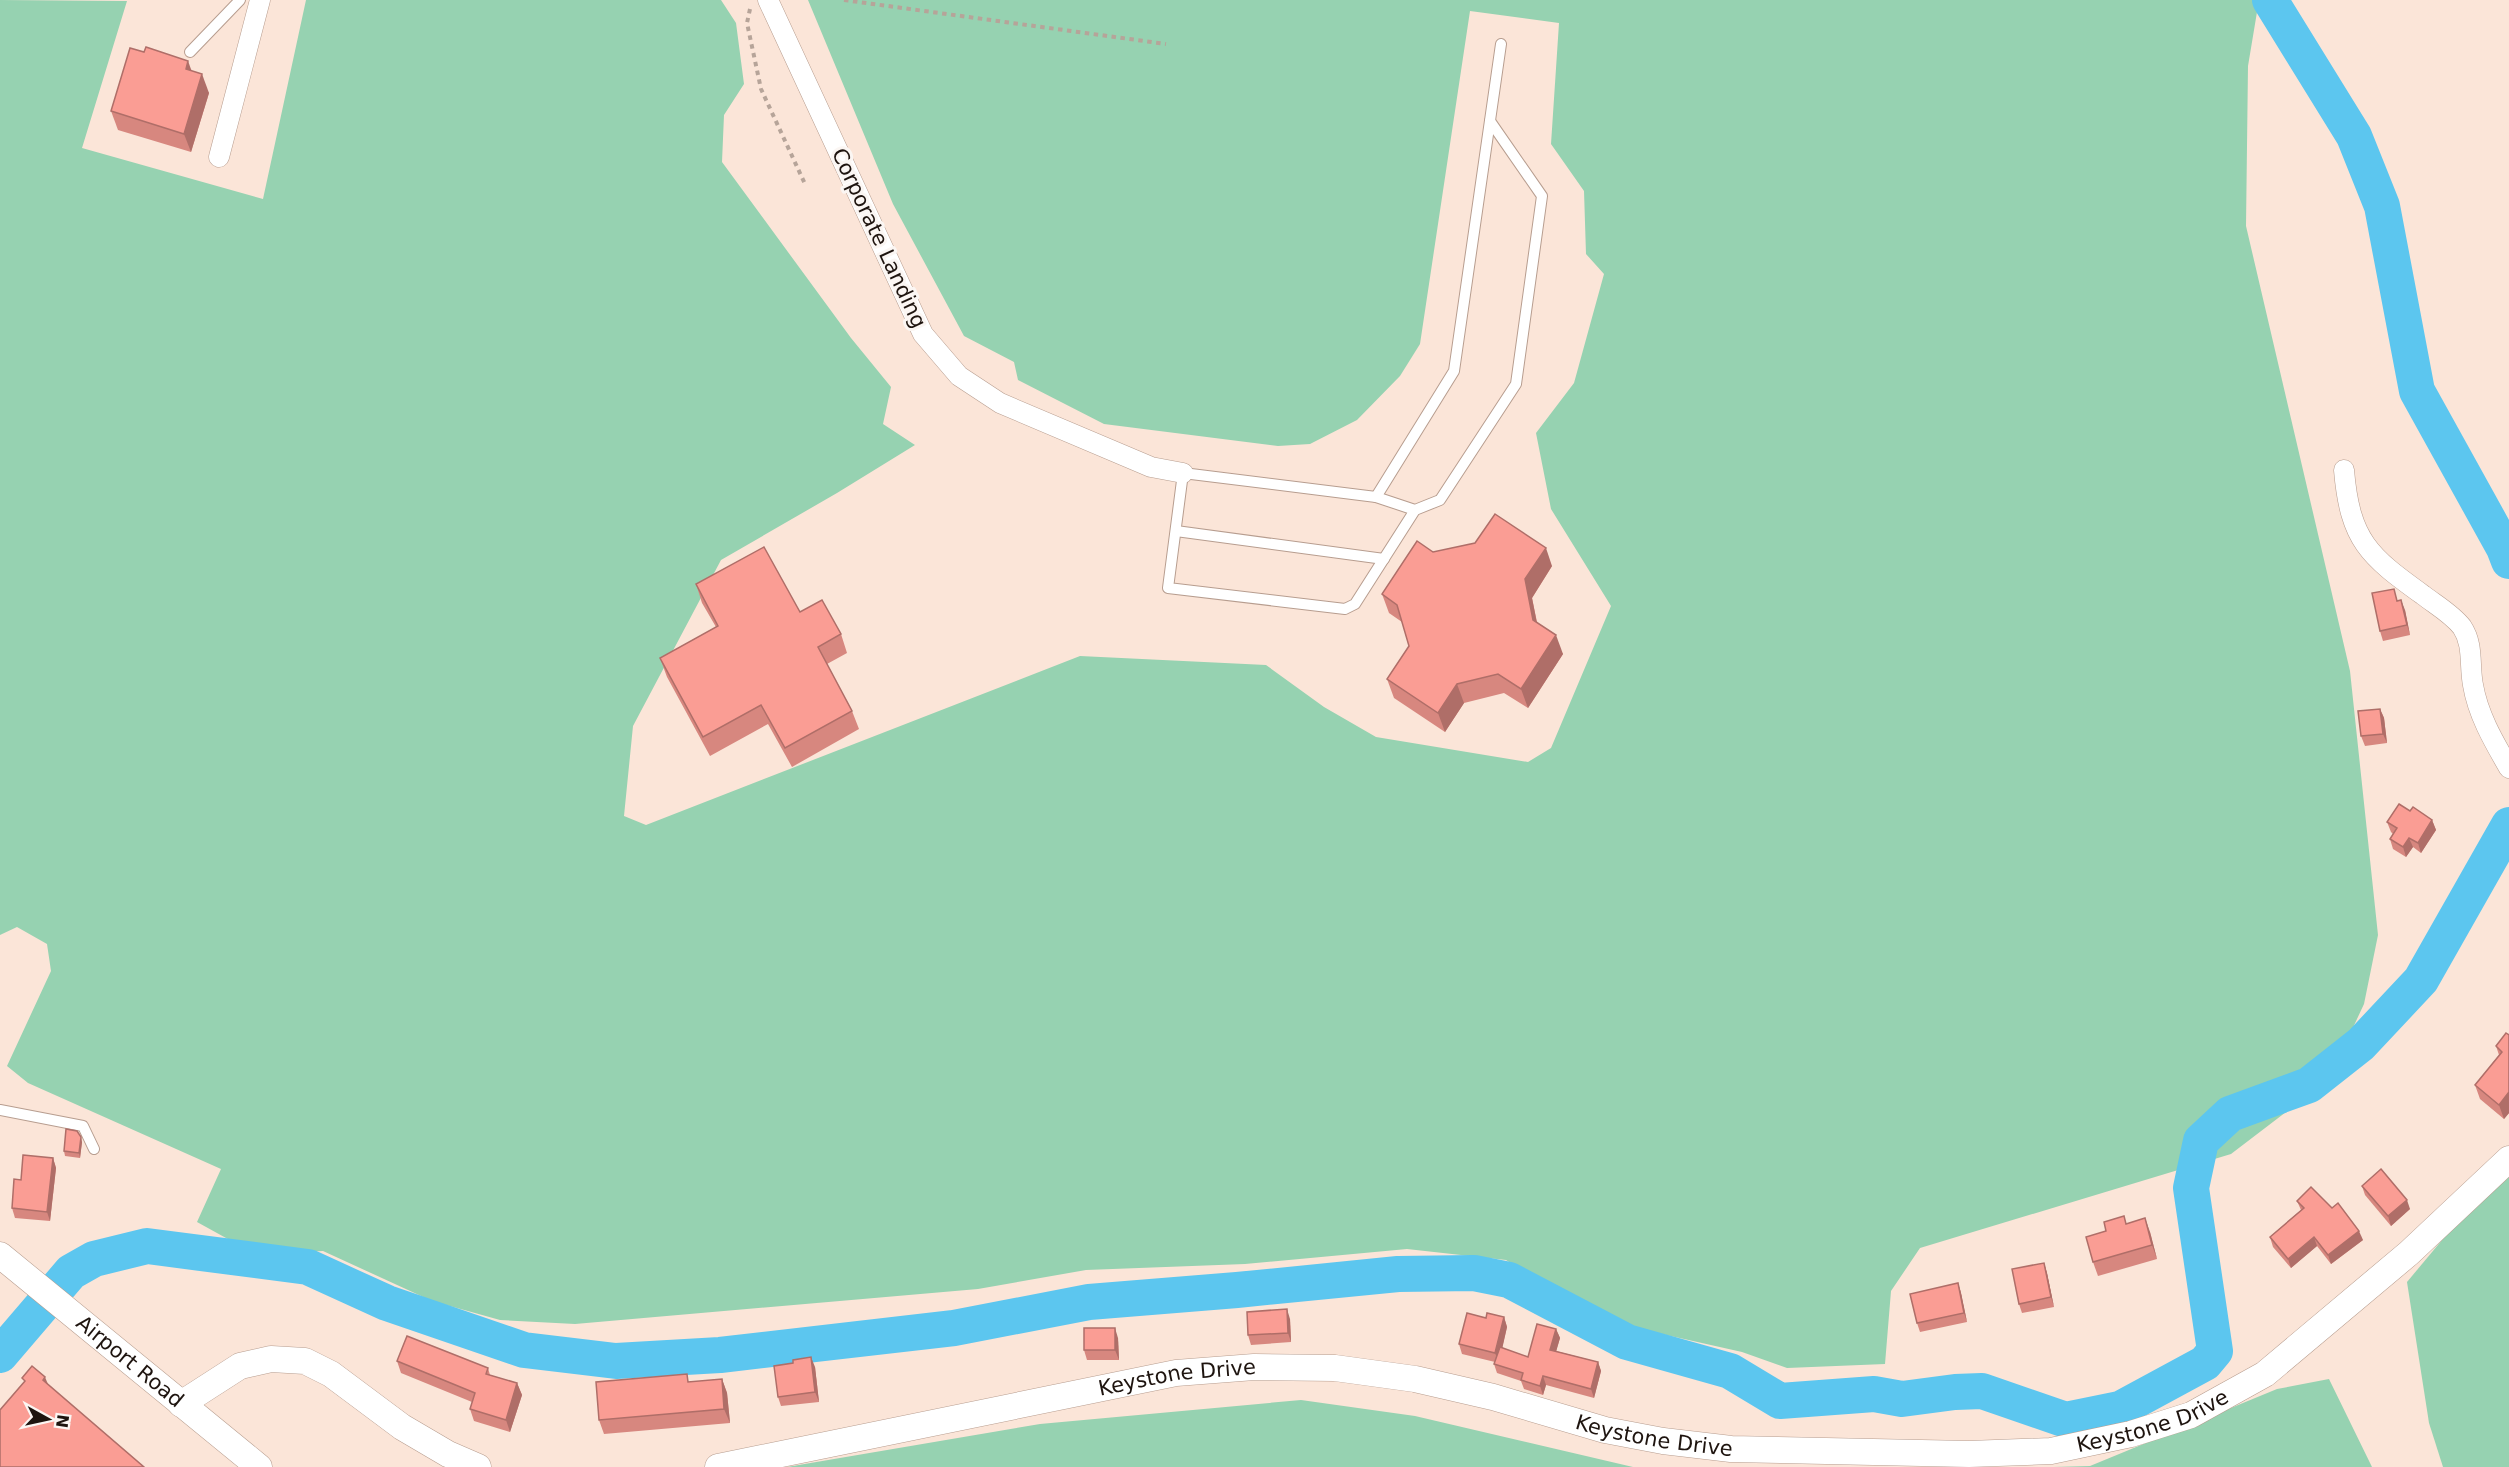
<svg xmlns="http://www.w3.org/2000/svg" width="2509" height="1467" viewBox="0 0 2509 1467" font-family="'DejaVu Sans',sans-serif">
<rect width="100%" height="100%" fill="#fbe5d8"/>
<g fill="#96d2b1">
<path d="M0,0L127,1L82,148L263,199L306,0H721L736,23L744,84L724,115L722,162L851,338L891,387L883,424L915,445L837,493L721,560L633,726L624,816L646,825L1080,656L1266,665L1324,707L1376,737L1528,762L1551,748L1611,606L1551,509L1536,433L1574,383L1604,274L1586,254L1584,191L1551,144L1559,23L1470,11L1420,344L1400,376L1357,420L1310,444L1278,446L1104,424L1018,380L1014,362L964,336L893,204L808,0H2259L2248,66L2246,226L2350,671L2378,935L2364,1004L2329,1079L2231,1154L1920,1248L1891,1291L1885,1364L1787,1368L1742,1352L1595,1319L1506,1260L1407,1249L1245,1264L1086,1270L978,1289L575,1324L500,1320L432,1301L323,1251L255,1254L197,1222L221,1169L28,1083L7,1066L51,971L47,944L17,927L0,935Z"/>
<path d="M2509,1160V1467H2443L2429,1423L2407,1282Z"/>
<path d="M2329,1379L2372,1467H2053L2090,1466L2277,1389Z"/>
<path d="M1301,1400L1415,1416L1633,1467H787L1040,1424Z"/>
</g>
<g fill="none" stroke-linecap="round" stroke-linejoin="round">
<g stroke="#5cc6ef" stroke-width="36">
<path d="M2270,0L2354,136L2382,206L2417,391L2504,548L2509,561"/>
<path d="M0,1355L71,1272L94,1259L147,1246L308,1267L387,1303L524,1350L616,1361L720,1355L954,1328L1089,1302L1237,1290L1398,1274L1474,1273L1509,1280L1627,1342L1730,1371L1780,1401L1874,1394L1902,1399L1955,1392L1982,1391L2066,1420L2120,1409L2205,1363L2215,1351L2191,1188L2201,1141L2230,1114L2309,1085L2361,1044L2421,980L2509,825"/>
</g>
<defs>
<g id="service">
<path d="M190,52L240,0"/>
<path d="M1376,497L1454,371L1501,44"/>
<path d="M1415,510L1376,497L1183,473L1168,588L1345,609L1355,604L1415,510L1440,500L1516,384L1542,196L1490,121"/>
<path d="M1176,531L1384,559"/>
<path d="M0,1110L83,1126L94,1149"/>
</g>
<g id="minor">
<path d="M768,0L923,334L959,376L1000,403L1151,467L1183,473"/>
<path d="M219,157L260,0"/>
<path d="M2344,470C2350,541 2369,556 2423,595C2436,605 2452,614 2462,627C2474,645 2469,665 2473,685C2478,715 2494,742 2509,768"/>
</g>
<g id="tertiary">
<path id="s1" d="M0,1255L259,1467"/>
<path d="M181,1404L240,1366L271,1359L305,1361L331,1374L402,1427L448,1454L478,1467"/>
<path id="s2" d="M718,1467L1176,1373L1254,1367L1335,1368L1415,1379L1493,1397L1605,1430L1663,1441L1731,1449L1969,1454L2051,1451L2131,1434L2191,1415L2265,1374L2409,1253L2509,1159"/>
</g>
</defs>
<use href="#service" stroke="#b79d8f" stroke-width="12"/>
<use href="#minor" stroke="#b79d8f" stroke-width="21"/>
<use href="#tertiary" stroke="#b79d8f" stroke-width="27"/>
<g stroke="#b6a499" stroke-width="4" stroke-dasharray="4.5 4.5" stroke-linecap="butt">
<path d="M844,0L1166,44"/>
<path d="M750,9L747,23L761,89L805,184"/>
</g>
<use href="#service" stroke="#fff" stroke-width="10"/>
<use href="#minor" stroke="#fff" stroke-width="20"/>
<use href="#tertiary" stroke="#fff" stroke-width="26"/>
</g>
<g fill="#d7877f">
<path d="M144,52L192,71L209,93L191,152L118,130L111,111Z"/>
<path d="M1433,552L1552,566L1532,598L1537,622L1563,654L1528,708L1504,693L1464,703L1445,732L1394,698L1387,679L1409,646L1402,622L1389,613L1382,594Z"/>
<path d="M696,584L800,612L841,634L847,653L827,664L852,711L859,729L792,767L768,724L710,756L667,677L660,658L716,627L702,603Z"/>
<path d="M2405,610L2410,635L2383,641L2380,631Z"/>
<path d="M2380,709L2384,718L2387,743L2365,746L2361,736Z"/>
<path d="M2410,811L2432,820L2436,830L2421,853L2413,847L2406,857L2393,849L2390,839L2393,834L2391,832L2387,822Z"/>
<path d="M2509,1035V1113L2504,1119L2480,1099L2475,1085L2499,1055L2496,1046Z"/>
<path d="M82,1142L80,1158L65,1156L64,1151Z"/>
<path d="M53,1158L56,1168L50,1221L15,1218L12,1208L21,1180Z"/>
<path d="M2362,1186L2410,1209L2391,1226L2365,1195Z"/>
<path d="M2297,1201L2363,1240L2331,1264L2317,1246L2291,1268L2273,1247L2270,1237L2301,1210Z"/>
<path d="M2126,1224L2150,1232L2157,1259L2098,1276L2093,1262L2106,1231Z"/>
<path d="M2044,1263L2047,1273L2054,1307L2022,1313L2019,1304Z"/>
<path d="M1958,1283L1961,1293L1967,1322L1920,1332L1917,1323Z"/>
<path d="M1504,1317L1507,1327L1502,1348L1528,1357L1556,1329L1560,1338L1556,1351L1598,1362L1601,1371L1594,1398L1546,1385L1543,1395L1524,1389L1521,1381L1497,1373L1494,1364L1495,1362L1462,1354L1459,1344L1486,1318Z"/>
<path d="M1290,1319L1291,1342L1251,1345L1248,1335Z"/>
<path d="M1118,1338L1119,1360H1087L1084,1350Z"/>
<path d="M397,1361L488,1368L490,1375L517,1383L522,1395L510,1432L474,1421L470,1409L472,1402L401,1373Z"/>
<path d="M815,1367L819,1402L781,1406L778,1397Z"/>
<path d="M722,1379L727,1393L730,1423L604,1434L599,1420L689,1382Z"/>
</g>
<g fill="#af6e68">
<path d="M188,61L195,80L186,69Z"/>
<path d="M202,74L209,93L191,152L184,134Z"/>
<path d="M1546,548L1552,566L1532,598L1540,639L1533,620L1525,579Z"/>
<path d="M2401,600L2405,610L2410,635L2407,625Z"/>
<path d="M1556,635L1563,654L1528,708L1521,689Z"/>
<path d="M1457,684L1464,703L1445,732L1438,713Z"/>
<path d="M2380,709L2384,718L2387,743L2383,734Z"/>
<path d="M2432,820L2436,830L2421,853L2418,843Z"/>
<path d="M2409,838L2413,847L2406,857L2403,847Z"/>
<path d="M2509,1092V1113L2504,1119L2499,1105Z"/>
<path d="M81,1137L82,1142L80,1158L79,1153Z"/>
<path d="M53,1158L56,1168L50,1221L47,1212Z"/>
<path d="M2407,1200L2410,1209L2391,1226L2388,1216Z"/>
<path d="M2145,1218L2150,1232L2157,1259L2152,1245Z"/>
<path d="M2359,1231L2363,1240L2331,1264L2328,1255Z"/>
<path d="M2314,1237L2317,1246L2291,1268L2288,1259Z"/>
<path d="M2044,1263L2047,1273L2054,1307L2051,1297Z"/>
<path d="M1958,1283L1961,1293L1967,1322L1964,1313Z"/>
<path d="M1287,1309L1290,1319L1291,1342L1288,1333Z"/>
<path d="M1504,1317L1507,1327L1499,1363L1495,1353Z"/>
<path d="M1115,1328L1118,1338L1119,1360L1115,1350Z"/>
<path d="M1556,1329L1560,1338L1554,1359L1550,1350Z"/>
<path d="M811,1357L815,1367L819,1402L815,1392Z"/>
<path d="M1598,1362L1601,1371L1594,1398L1591,1389Z"/>
<path d="M1543,1376L1546,1385L1543,1395L1540,1386Z"/>
<path d="M45,1377L52,1394L43,1380Z"/>
<path d="M722,1379L727,1393L730,1423L724,1409Z"/>
<path d="M517,1383L522,1395L510,1432L506,1420Z"/>
</g>
<g fill="#fa9d94" stroke="#af6e68" stroke-width="1.5">
<path d="M146,47L188,61L186,69L202,74L184,134L111,111L130,48L144,52Z"/>
<path d="M1495,514L1546,548L1525,579L1533,620L1556,635L1521,689L1498,674L1457,684L1438,713L1387,679L1409,646L1397,605L1382,594L1417,541L1433,552L1475,543Z"/>
<path d="M764,547L800,612L822,600L841,634L818,647L852,711L785,748L761,705L703,737L660,658L718,626L696,584Z"/>
<path d="M2394,589L2397,601L2401,600L2407,625L2380,631L2372,593Z"/>
<path d="M2380,709L2383,734L2361,736L2358,711Z"/>
<path d="M2399,804L2410,811L2413,807L2432,820L2418,843L2409,838L2403,847L2390,839L2397,828L2387,822Z"/>
<path d="M2506,1033L2509,1035V1092L2499,1105L2475,1085L2502,1052L2496,1046Z"/>
<path d="M66,1129L77,1131L81,1137L79,1153L64,1151Z"/>
<path d="M23,1155L53,1158L47,1212L12,1208L14,1179L21,1180Z"/>
<path d="M2381,1169L2407,1200L2388,1216L2362,1186Z"/>
<path d="M2311,1187L2332,1208L2338,1203L2359,1231L2328,1255L2314,1237L2288,1259L2270,1237L2304,1208L2297,1201Z"/>
<path d="M2124,1216L2126,1224L2145,1218L2152,1245L2093,1262L2086,1237L2106,1231L2104,1222Z"/>
<path d="M2044,1263L2051,1297L2019,1304L2012,1269Z"/>
<path d="M1958,1283L1964,1313L1917,1323L1910,1294Z"/>
<path d="M1287,1309L1288,1333L1248,1335L1247,1312Z"/>
<path d="M1467,1313L1486,1318L1487,1313L1504,1317L1495,1353L1459,1344Z"/>
<path d="M1537,1324L1556,1329L1550,1350L1598,1362L1591,1389L1543,1376L1540,1386L1521,1380L1523,1373L1494,1364L1500,1347L1528,1357Z"/>
<rect x="1084" y="1328" width="31" height="22"/>
<path d="M407,1336L488,1368L486,1374L517,1383L506,1420L470,1409L475,1393L397,1361Z"/>
<path d="M811,1357L815,1392L778,1397L774,1366L793,1363V1360Z"/>
<path d="M32,1366L45,1377L43,1380L144,1467H0V1410L25,1381L22,1378Z"/>
<path d="M687,1374L688,1382L722,1379L724,1409L599,1420L596,1382Z"/>
</g>
<g text-anchor="middle" stroke-width="6" stroke-linejoin="round" paint-order="stroke">
<g font-size="21" fill="#1e140f" stroke="#fbf6f3">
<text transform="translate(879 238) rotate(65)" y="7">Corporate Landing</text>
<text dy="7" stroke="none"><textPath href="#s1" startOffset="168">Airport Road</textPath></text>
<text dy="7" stroke="none"><textPath href="#s2" startOffset="468">Keystone Drive</textPath></text>
<text dy="7" stroke="none"><textPath href="#s2" startOffset="1458">Keystone Drive</textPath></text>
<text dy="7" stroke="none"><textPath href="#s2" startOffset="954">Keystone Drive</textPath></text>
</g>
</g>
<g transform="translate(48 1419) rotate(98)" stroke="#fbf6f3" stroke-width="4.5" paint-order="stroke">
<path d="M0-4.5L10 22L0 15L-10 22Z" fill="#1e140f"/>
<text y="-9" font-size="16" font-weight="bold" text-anchor="middle" fill="#1e140f">N</text>
</g>
</svg>
